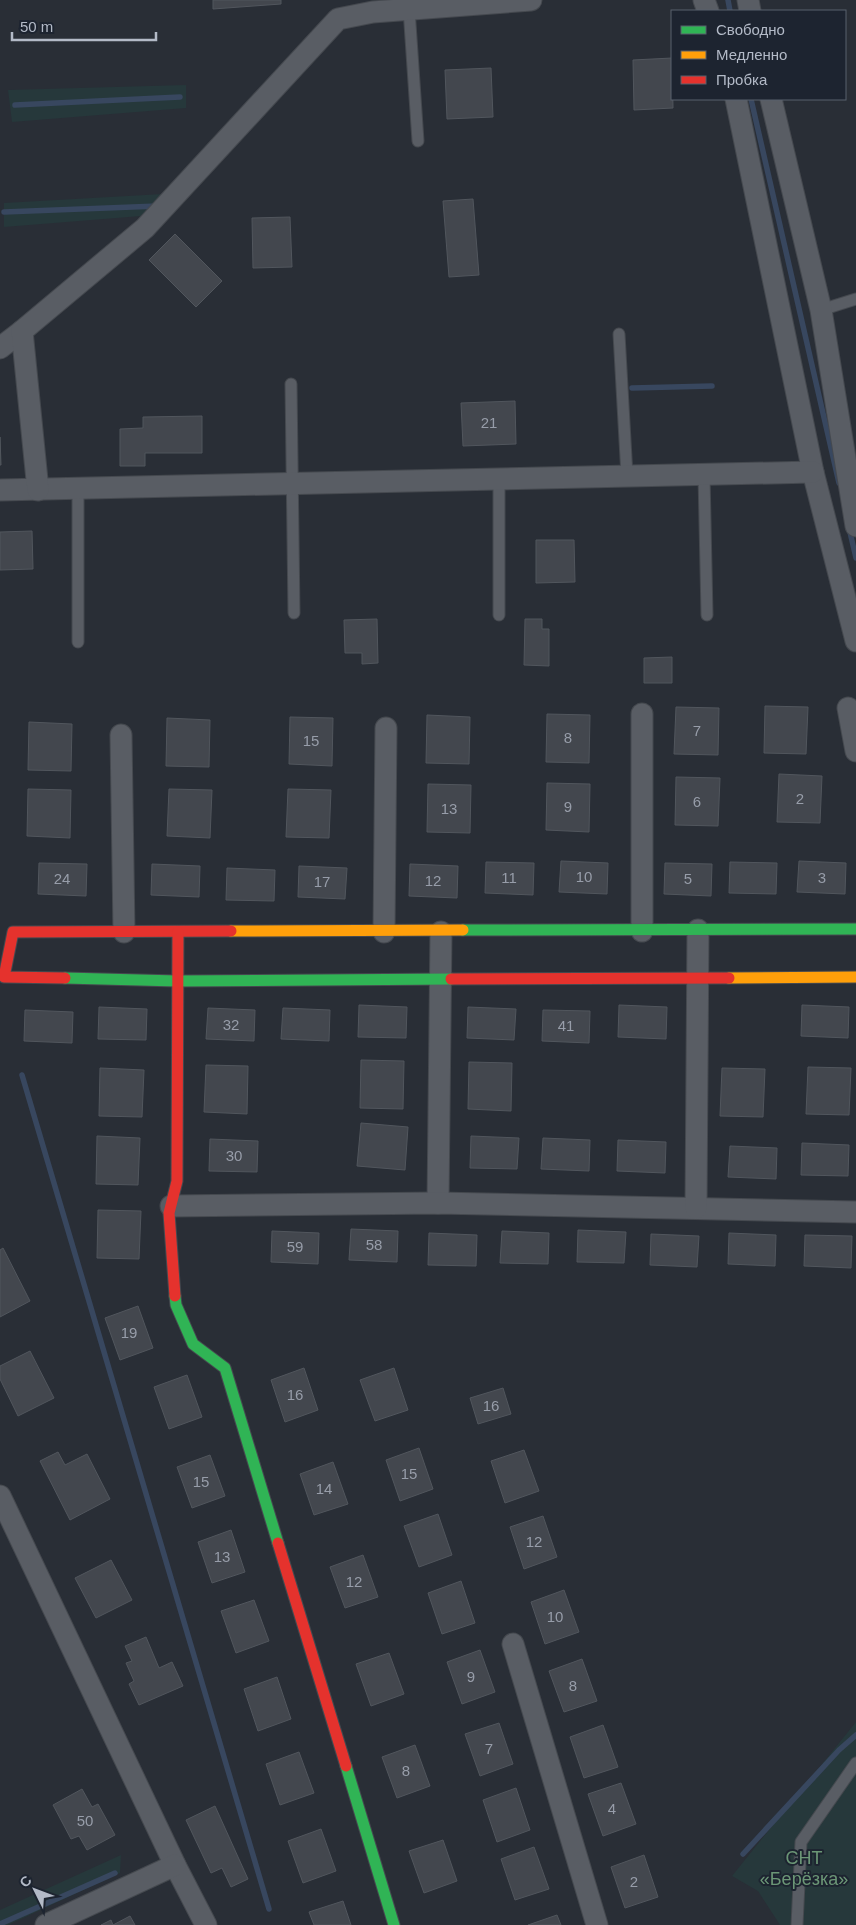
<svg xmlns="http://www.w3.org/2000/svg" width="856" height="1925" viewBox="0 0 856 1925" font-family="Arial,sans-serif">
<rect width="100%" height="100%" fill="#292e36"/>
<g fill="#26383b">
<path d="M186,85V108L12,122L8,90Z"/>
<path d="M163,194L141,216L4,227V203Z"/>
<path d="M856,1722V1925H780L758,1891L732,1876Z"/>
<path d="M121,1855L120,1873L8,1925H0V1910Z"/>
</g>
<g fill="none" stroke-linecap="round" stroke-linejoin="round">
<g stroke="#38475f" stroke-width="5.5">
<path d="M728,0L730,11"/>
<path d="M751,99L839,483"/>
<path d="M15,105L180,97"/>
<path d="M4,212L158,206"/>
<path d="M632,388L712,386"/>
<path d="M849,528L856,558"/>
<path d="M22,1075L269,1909"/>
<path d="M743,1854L839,1750L856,1735"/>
<path d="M0,1924L115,1873"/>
</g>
</g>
<g fill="#43474e" stroke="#51565d">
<path d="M213,0H281V4L213,9Z"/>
<path d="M672,58L673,108L634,110L633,60Z"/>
<path d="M491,68L493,117L447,119L445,70Z"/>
<path d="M473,199L479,275L449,277L443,201Z"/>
<path d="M290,217L292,267L253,268L252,218Z"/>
<path d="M175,234L222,281L196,307L149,260Z"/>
<path d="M515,401L516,444L463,446L461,403Z"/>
<path d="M202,416V453H145V466H120V429L143,428V417Z"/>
<path d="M0,437L1,465H0Z"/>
<path d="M32,531L33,569L0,570V532Z"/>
<path d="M536,540H574L575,582L536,583Z"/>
<path d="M377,619L378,663L362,664V653H345L344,620Z"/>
<path d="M525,619H542V629H549V666L524,665Z"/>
<path d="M672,657V683H644V658Z"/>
<path d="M765,706L808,707L806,754L764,753Z"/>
<path d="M676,707L719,708L718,755L674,754Z"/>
<path d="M547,714L590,715L589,763L546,762Z"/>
<path d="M427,715L470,717L469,764L426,763Z"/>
<path d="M290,717L333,718L332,766L289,764Z"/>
<path d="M167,718L210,720L209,767L166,766Z"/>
<path d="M29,722L72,724L71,771L28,770Z"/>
<path d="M779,774L822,776L820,823L777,822Z"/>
<path d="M676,777L720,778L718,826L675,825Z"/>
<path d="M547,783L590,784L589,832L546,830Z"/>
<path d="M428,784L471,785L470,833L427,832Z"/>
<path d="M28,789L71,790L70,838L27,836Z"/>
<path d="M169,789L212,790L210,838L167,836Z"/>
<path d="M288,789L331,790L329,838L286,837Z"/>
<path d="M561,861L608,863L607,894L559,892Z"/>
<path d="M799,861L846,863L845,894L797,892Z"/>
<path d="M486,862L534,863L533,895L485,893Z"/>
<path d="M730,862L777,863L776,894L729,893Z"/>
<path d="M39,863L87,864L86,896L38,894Z"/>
<path d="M665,863L712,864L711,896L664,894Z"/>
<path d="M152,864L200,866L199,897L151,895Z"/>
<path d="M410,864L458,866L457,898L409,896Z"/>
<path d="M299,866L347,868L345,899L298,897Z"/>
<path d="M227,868L275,870L274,901L226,900Z"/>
<path d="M359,1005L407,1007L406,1038L358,1037Z"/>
<path d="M619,1005L667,1007L666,1039L618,1037Z"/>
<path d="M802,1005L849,1007L848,1038L801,1036Z"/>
<path d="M99,1007L147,1009L146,1040L98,1039Z"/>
<path d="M468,1007L516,1009L514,1040L467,1038Z"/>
<path d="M208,1008L255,1010L254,1041L206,1039Z"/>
<path d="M283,1008L330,1010L329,1041L281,1039Z"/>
<path d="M25,1010L73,1012L72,1043L24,1041Z"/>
<path d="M543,1010L590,1011L589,1043L542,1041Z"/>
<path d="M361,1060L404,1061L403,1109L360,1108Z"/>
<path d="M469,1062L512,1063L511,1111L468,1109Z"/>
<path d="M206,1065L248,1066L247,1114L204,1112Z"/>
<path d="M808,1067L851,1068L849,1115L806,1114Z"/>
<path d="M100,1068L144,1070L142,1117L99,1116Z"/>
<path d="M722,1068L765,1069L763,1117L720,1116Z"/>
<path d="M361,1123L408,1127L405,1170L357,1166Z"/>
<path d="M97,1136L140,1138L138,1185L96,1184Z"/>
<path d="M471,1136L519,1138L517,1169L470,1168Z"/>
<path d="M543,1138L590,1140L589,1171L541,1169Z"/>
<path d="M210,1139L258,1141L257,1172L209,1171Z"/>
<path d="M618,1140L666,1142L665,1173L617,1171Z"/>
<path d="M802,1143L849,1145L848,1176L801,1175Z"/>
<path d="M730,1146L777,1148L776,1179L728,1177Z"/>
<path d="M98,1210L141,1211L139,1259L97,1258Z"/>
<path d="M351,1229L398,1231L397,1262L349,1260Z"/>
<path d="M578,1230L626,1232L624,1263L577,1262Z"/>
<path d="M272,1231L319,1233L318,1264L271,1262Z"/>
<path d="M502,1231L549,1233L548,1264L500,1263Z"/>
<path d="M429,1233L477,1235L476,1266L428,1265Z"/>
<path d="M729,1233L776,1235L775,1266L728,1264Z"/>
<path d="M651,1234L699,1236L697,1267L650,1265Z"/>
<path d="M805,1235L852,1236L851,1268L804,1266Z"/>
<path d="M3,1248L30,1301L0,1317V1250Z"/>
<path d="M138,1306L153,1348L120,1360L105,1318Z"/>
<path d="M30,1351L54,1398L18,1416L0,1379V1366Z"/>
<path d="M304,1368L318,1410L285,1422L271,1380Z"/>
<path d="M394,1368L408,1410L375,1421L360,1380Z"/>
<path d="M187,1375L202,1417L169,1429L154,1387Z"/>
<path d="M503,1388L511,1414L478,1424L470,1398Z"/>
<path d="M419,1448L433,1489L400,1501L386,1460Z"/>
<path d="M524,1450L539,1491L505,1503L491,1461Z"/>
<path d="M58,1452L65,1465L87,1454L110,1499L70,1520L40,1461Z"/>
<path d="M210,1455L225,1496L192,1508L177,1467Z"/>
<path d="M333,1462L348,1504L314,1515L300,1474Z"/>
<path d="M438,1514L452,1555L419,1567L404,1526Z"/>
<path d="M543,1516L557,1557L524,1569L510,1527Z"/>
<path d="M231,1530L245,1572L212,1583L198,1542Z"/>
<path d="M363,1555L378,1597L345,1608L330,1567Z"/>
<path d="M111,1560L132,1600L96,1618L75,1578Z"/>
<path d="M461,1581L475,1623L442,1634L428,1593Z"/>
<path d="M564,1590L579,1632L545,1644L531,1602Z"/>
<path d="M254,1600L269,1641L236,1653L221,1611Z"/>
<path d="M146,1637L159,1668L172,1662L183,1686L139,1705L129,1684L134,1681L126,1663L132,1661L125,1646Z"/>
<path d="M480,1650L495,1692L462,1704L447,1662Z"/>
<path d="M389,1653L404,1694L371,1706L356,1664Z"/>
<path d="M582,1659L597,1701L564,1712L549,1671Z"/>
<path d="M277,1677L291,1719L258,1731L244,1689Z"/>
<path d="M499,1723L513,1764L480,1776L465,1734Z"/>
<path d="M603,1725L618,1767L584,1778L570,1737Z"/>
<path d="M415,1745L430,1786L397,1798L382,1757Z"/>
<path d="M299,1752L314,1793L280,1805L266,1764Z"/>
<path d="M621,1783L636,1824L603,1836L588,1794Z"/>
<path d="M516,1788L530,1830L497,1842L483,1800Z"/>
<path d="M82,1789L92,1807L98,1804L115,1835L87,1850L79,1836L71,1839L53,1805Z"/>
<path d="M215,1806L248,1879L231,1887L222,1868L211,1873L186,1820Z"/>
<path d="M321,1829L336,1871L303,1883L288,1841Z"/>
<path d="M443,1840L457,1881L424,1893L409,1851Z"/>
<path d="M534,1847L549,1889L515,1900L501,1859Z"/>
<path d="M644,1855L658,1897L625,1908L611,1867Z"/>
<path d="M343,1901L351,1925H314L309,1912Z"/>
<path d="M557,1915L561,1925H528Z"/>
<path d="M130,1916L135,1925H101L111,1920L113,1925Z"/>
</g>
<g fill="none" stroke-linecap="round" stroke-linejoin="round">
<defs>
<g id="lane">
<path d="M409,9L418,141"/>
<path d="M821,310L856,299"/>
<path d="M619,334L627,476"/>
<path d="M291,384L294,613"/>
<path d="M704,475L707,615"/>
<path d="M78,488V642"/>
<path d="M499,615V479"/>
<path d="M797,1925L801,1842L856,1763"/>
</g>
<g id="street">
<path d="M704,0L708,11"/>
<path d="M748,0L750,11"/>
<path d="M736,99L813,472L856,641"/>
<path d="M771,99L821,310L856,526"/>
<path d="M0,348L22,331"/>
<path d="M0,490L813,472"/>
<path d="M38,490L22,331L145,228L338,19L373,12L531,0"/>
<path d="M848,708L856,751"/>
<path d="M642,714V931"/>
<path d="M121,735L124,932"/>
<path d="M384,932L386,728"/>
<path d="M438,1203L441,932"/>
<path d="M171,1206L438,1203L856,1212"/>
<path d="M696,1208L698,930"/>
<path d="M0,1496L175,1865L206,1925"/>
<path d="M513,1644L597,1925"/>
<path d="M46,1925L175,1865"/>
</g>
<g id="fast">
<path d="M463,930L856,929"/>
<path d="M65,978L177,981L451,979"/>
<path d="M175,1296L176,1305L193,1344L225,1368L278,1543"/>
<path d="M346,1766L394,1925"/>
</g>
<g id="slow">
<path d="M231,931L463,930"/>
<path d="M729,978L856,977"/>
</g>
<g id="jam">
<path d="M65,978L4,977L13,932L231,931"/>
<path d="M451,979L729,978"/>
<path d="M175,1296L169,1213L177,1181L178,932"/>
<path d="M278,1543L346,1766"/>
</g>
</defs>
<use href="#lane" stroke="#45494f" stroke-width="13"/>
<use href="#street" stroke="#45494f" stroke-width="23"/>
<use href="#fast" stroke="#45494f" stroke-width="13"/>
<use href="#slow" stroke="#45494f" stroke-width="13"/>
<use href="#jam" stroke="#45494f" stroke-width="13"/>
<use href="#lane" stroke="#595d64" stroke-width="11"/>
<use href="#street" stroke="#595d64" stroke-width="21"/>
<use href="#fast" stroke="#30b455" stroke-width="11"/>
<use href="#slow" stroke="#ff9f0a" stroke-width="11"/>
<use href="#jam" stroke="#e5322d" stroke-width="11"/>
</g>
<g text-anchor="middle" stroke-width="4" stroke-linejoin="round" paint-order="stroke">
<g font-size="15" fill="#979da9">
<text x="489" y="428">21</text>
<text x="697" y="736">7</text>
<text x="568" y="743">8</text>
<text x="311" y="746">15</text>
<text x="800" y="804">2</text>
<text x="697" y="807">6</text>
<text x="568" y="812">9</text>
<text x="449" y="814">13</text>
<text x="584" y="882">10</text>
<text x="509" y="883">11</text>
<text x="822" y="883">3</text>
<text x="62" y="884">24</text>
<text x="688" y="884">5</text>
<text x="433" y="886">12</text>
<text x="322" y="887">17</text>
<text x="231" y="1030">32</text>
<text x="566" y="1031">41</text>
<text x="234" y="1161">30</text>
<text x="374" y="1250">58</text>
<text x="295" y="1252">59</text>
<text x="129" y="1338">19</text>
<text x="295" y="1400">16</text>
<text x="491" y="1411">16</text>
<text x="409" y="1479">15</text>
<text x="201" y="1487">15</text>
<text x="324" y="1494">14</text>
<text x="534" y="1547">12</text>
<text x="222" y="1562">13</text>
<text x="354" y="1587">12</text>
<text x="555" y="1622">10</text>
<text x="471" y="1682">9</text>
<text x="573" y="1691">8</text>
<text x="489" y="1754">7</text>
<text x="406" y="1776">8</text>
<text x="612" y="1814">4</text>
<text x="85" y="1826">50</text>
<text x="634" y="1887">2</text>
</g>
<g font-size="18" fill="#6b9676" stroke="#1d2430">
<text x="804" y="1864">СНТ<tspan x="804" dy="21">«Берёзка»</tspan></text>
</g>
</g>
<rect x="671" y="10" width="175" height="90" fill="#1d2430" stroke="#59606c"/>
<rect x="681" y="26" width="25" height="8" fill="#30b455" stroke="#59606c"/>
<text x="716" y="35" font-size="15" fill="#b3bac7">Свободно</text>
<rect x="681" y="51" width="25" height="8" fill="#ff9f0a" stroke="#59606c"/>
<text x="716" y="60" font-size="15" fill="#b3bac7">Медленно</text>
<rect x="681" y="76" width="25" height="8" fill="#e5322d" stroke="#59606c"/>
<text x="716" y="85" font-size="15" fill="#b3bac7">Пробка</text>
<g transform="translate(35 1890) rotate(312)" stroke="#1d2430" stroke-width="4" paint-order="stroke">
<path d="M0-4L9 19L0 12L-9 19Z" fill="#b3bac7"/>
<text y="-8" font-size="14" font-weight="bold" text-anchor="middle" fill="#b3bac7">С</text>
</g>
<path d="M12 32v8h144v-8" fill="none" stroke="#b3bac7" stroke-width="2.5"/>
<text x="20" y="32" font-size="15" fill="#b3bac7" stroke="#1d2430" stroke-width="4" paint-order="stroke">50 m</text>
</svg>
